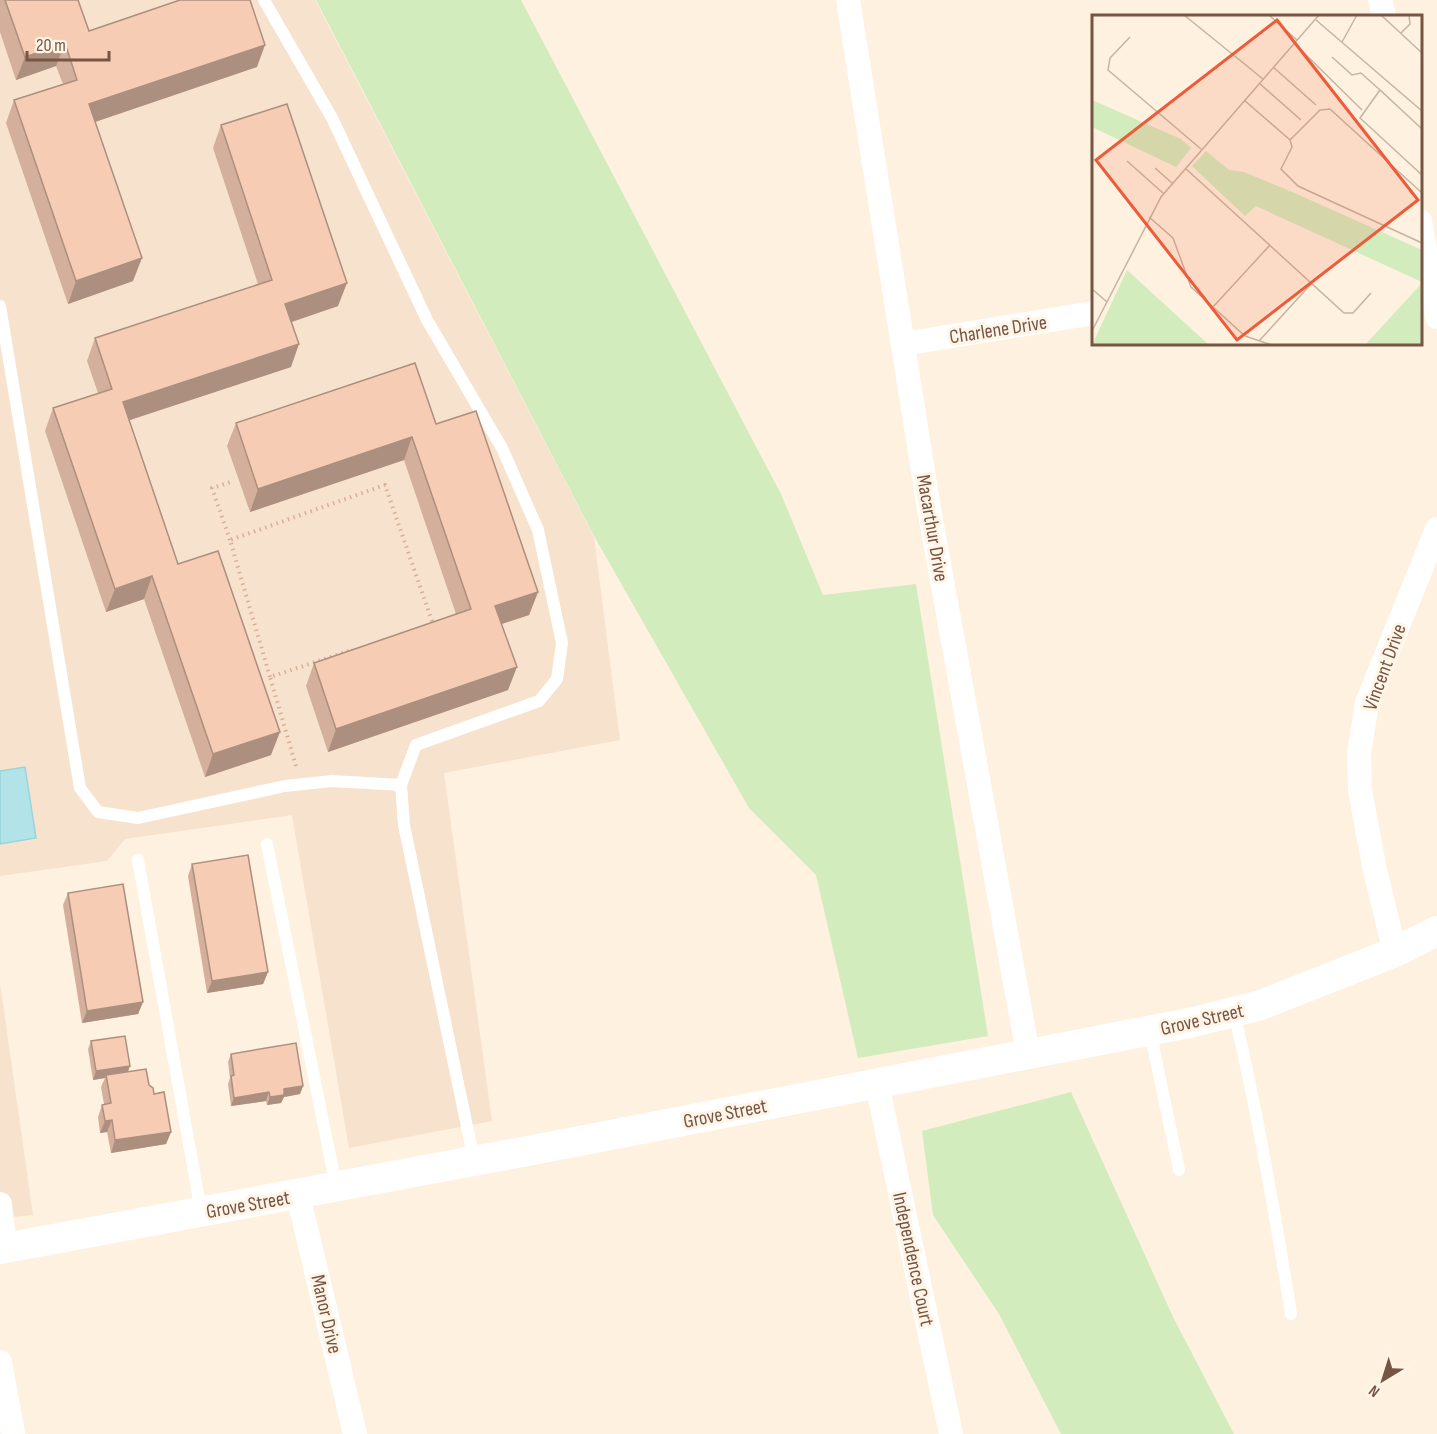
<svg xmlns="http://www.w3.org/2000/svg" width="1437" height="1434" viewBox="0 0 1437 1434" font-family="'Sofia Sans Condensed',sans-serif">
<rect width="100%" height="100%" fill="#fef1df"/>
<g fill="#f6e2cd">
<path d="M0,0H315L594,537L620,740L444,773L492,1121L349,1148L292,815L125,839L107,861L0,876Z"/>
<path d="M0,983L33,1215L0,1218Z"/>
</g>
<g fill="#d2ecbd">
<path d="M316,0H521L781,494L823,595L916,584L988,1036L858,1058L816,875L749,808L594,536Z"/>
<path d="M1071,1092L1173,1317L1234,1434H1061L999,1314L933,1215L922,1131Z"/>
</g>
<path fill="#b2e3e9" stroke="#98d4dc" stroke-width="1.5" d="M25,767L36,838L0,844V771Z"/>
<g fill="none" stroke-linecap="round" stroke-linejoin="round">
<g stroke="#daaf98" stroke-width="4" stroke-dasharray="1.5 4.5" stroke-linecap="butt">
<path d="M230,540L212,488L231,482"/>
<path d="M270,677L230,540L385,485L433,624"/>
<path d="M296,766L270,677L349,651"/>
</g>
<g stroke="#fff" stroke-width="12">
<path d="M264,0L332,118L427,320L502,448L538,530L562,643L557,679L539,701L416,745L401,785L404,825L474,1160"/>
<path d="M0,306L80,788L98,812L138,818L285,786L332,781L401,785"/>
<path d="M267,844L336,1186"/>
<path d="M138,860L201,1211"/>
<path d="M1234,1013C1258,1113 1275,1213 1291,1314"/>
<path d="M1150,1031L1179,1170"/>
</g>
<g stroke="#fff" stroke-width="24">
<path d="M848,0L929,509L1028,1054"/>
<path d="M1380,0L1384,16"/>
<path d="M1420,221L1437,317"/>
<path d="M903,344L1094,313"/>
<path d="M1395,952L1375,871L1360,790L1359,753L1367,703L1437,529"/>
<path d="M877,1084L951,1434"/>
<path d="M298,1195L355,1434"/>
<path d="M0,1204L5,1248"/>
<path d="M0,1362L13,1434"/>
</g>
<path stroke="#fff" stroke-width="30" d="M0,1249L528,1151L1194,1022L1261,1005L1395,952L1437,931"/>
</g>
<g fill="#d4af9b">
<path d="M0,0H78L89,31L257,67L95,122L133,281L68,304L6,123L14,100L63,84L56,66L16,80L0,32Z"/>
<path d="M221,125L338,306L291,322V367L129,420L178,564L271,755L205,777L144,599L106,612L45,431L53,408L98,393L87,361L95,338L258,284L213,148Z"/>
<path d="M236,423L436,424L538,592L529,615L501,624L508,690L328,752L306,686L314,663L456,614L404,460L250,512L227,446Z"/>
<path d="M192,864L268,972L263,984L207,993L188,876Z"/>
<path d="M68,893L143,1002L138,1014L82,1023L63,905Z"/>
<path d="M91,1041L130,1066L128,1071L149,1085L154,1094L171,1132L166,1144L111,1153L107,1132L100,1133L98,1117L102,1105L104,1104L101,1087L105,1078L93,1080L88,1049Z"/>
<path d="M231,1054L303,1086L300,1094L284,1097L281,1103L267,1105L266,1101L231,1106L228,1084L230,1078L228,1062Z"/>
</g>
<g fill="#ac8f7e">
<path d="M65,43L56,66L16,80L25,57Z"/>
<path d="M265,45L257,67L80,127L89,104Z"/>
<path d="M142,258L133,281L68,304L76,281Z"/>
<path d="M347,283L338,306L277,327L285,304Z"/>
<path d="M299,344L291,367L115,425L123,402Z"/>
<path d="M412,437L404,460L250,512L258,489Z"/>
<path d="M152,576L144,599L106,612L115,589Z"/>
<path d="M538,592L529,615L487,629L495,606Z"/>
<path d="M517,667L508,690L328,752L336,729Z"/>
<path d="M280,732L271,755L205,777L213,754Z"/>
<path d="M268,972L263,984L207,993L212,981Z"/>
<path d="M143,1002L138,1014L82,1023L87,1011Z"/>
<path d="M130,1066L127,1074L106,1075L105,1078L93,1080L96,1071Z"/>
<path d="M303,1086L300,1094L284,1097L281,1103L267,1105L270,1097L284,1089Z"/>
<path d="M269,1092L266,1101L231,1106L234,1098Z"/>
<path d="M112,1120L107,1132L100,1133L105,1121Z"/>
<path d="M171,1132L166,1144L111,1153L115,1140Z"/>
</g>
<g fill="#f6ccb4" stroke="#ac8f7e" stroke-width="1.5">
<path d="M5,0H78L89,31L180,0H250L265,45L89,104L142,258L76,281L14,100L77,80L65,43L25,57Z"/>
<path d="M287,104L347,283L285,304L299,344L123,402L178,564L218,551L280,732L213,754L152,576L115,589L53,408L112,389L95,338L272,280L221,125Z"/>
<path d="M415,363L436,424L476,411L538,592L495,606L517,667L336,729L314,663L471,609L412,437L258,489L236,423Z"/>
<path d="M248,855L268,972L212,981L192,864Z"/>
<path d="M123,884L143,1002L87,1011L68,893Z"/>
<path d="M125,1036L130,1066L96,1071L91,1041Z"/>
<path d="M296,1043L303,1086L284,1089V1095L270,1097L269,1092L234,1098L231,1076L234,1075L231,1054Z"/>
<path d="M146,1069L149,1085L153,1088L154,1094L164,1092L171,1132L115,1140L112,1120L105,1121L102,1105L111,1103L106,1075Z"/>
</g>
<g text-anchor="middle" stroke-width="6" stroke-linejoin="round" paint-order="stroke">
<g font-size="20" fill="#765545" stroke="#fff5e7">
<text transform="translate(998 329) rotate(-9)" y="7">Charlene Drive</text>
<text transform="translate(933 528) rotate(80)" y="7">Macarthur Drive</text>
<text transform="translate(1384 667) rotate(-70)" y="7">Vincent Drive</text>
<text transform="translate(1202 1019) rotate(-13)" y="7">Grove Street</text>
<text transform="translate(725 1113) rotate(-11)" y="7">Grove Street</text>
<text transform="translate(248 1204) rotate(-10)" y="7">Grove Street</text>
<text transform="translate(914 1259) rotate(78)" y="7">Independence Court</text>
<text transform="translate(327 1314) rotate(77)" y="7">Manor Drive</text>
</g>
</g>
<g transform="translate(1092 15)">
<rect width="330" height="330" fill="#fef1df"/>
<path d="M0,85L89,124L99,133L84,152L0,112ZM114,136L137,155L152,157L198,176L330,235V267L164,191L153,201L100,151ZM35,255L117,330H0ZM330,268V330H273Z" fill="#d2ecbd"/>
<path fill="none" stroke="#c8b3a1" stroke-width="1.5" d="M92,0L171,64M177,0L205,25M289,0L330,38M224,5L330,96M309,18L318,9L317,0M38,22L18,43L16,55L109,134M250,27L265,0M202,28L270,95M240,42L260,60L269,58L288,75M181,52L224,90M167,68L209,105M152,85L198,125L200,132L189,154L206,171L330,228M330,114L288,75L268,103L330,160M198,125L228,95L238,94L330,178M35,146L71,178M63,153L80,168M93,153L252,298H261L279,278M57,202L81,223L99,272L153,321L180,330M0,274L15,287M121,292L178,230M0,316L69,182L227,0M167,326L220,268"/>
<path fill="#ed5b3a" fill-opacity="0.15" stroke="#ed5b3a" stroke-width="3" d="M185,5L326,185L145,325L4,145Z"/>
<rect width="330" height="330" fill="none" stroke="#765545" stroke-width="3"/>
</g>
<g transform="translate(1383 1380) rotate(218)" stroke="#fff5e7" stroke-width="4.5" paint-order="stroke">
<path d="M0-4.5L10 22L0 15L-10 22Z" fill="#765545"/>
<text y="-9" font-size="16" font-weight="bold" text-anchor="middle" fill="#765545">N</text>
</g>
<path d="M27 51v9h82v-9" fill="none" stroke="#765545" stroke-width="3"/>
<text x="36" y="51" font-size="18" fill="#765545" stroke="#fff5e7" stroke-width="4.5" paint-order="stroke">20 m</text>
</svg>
